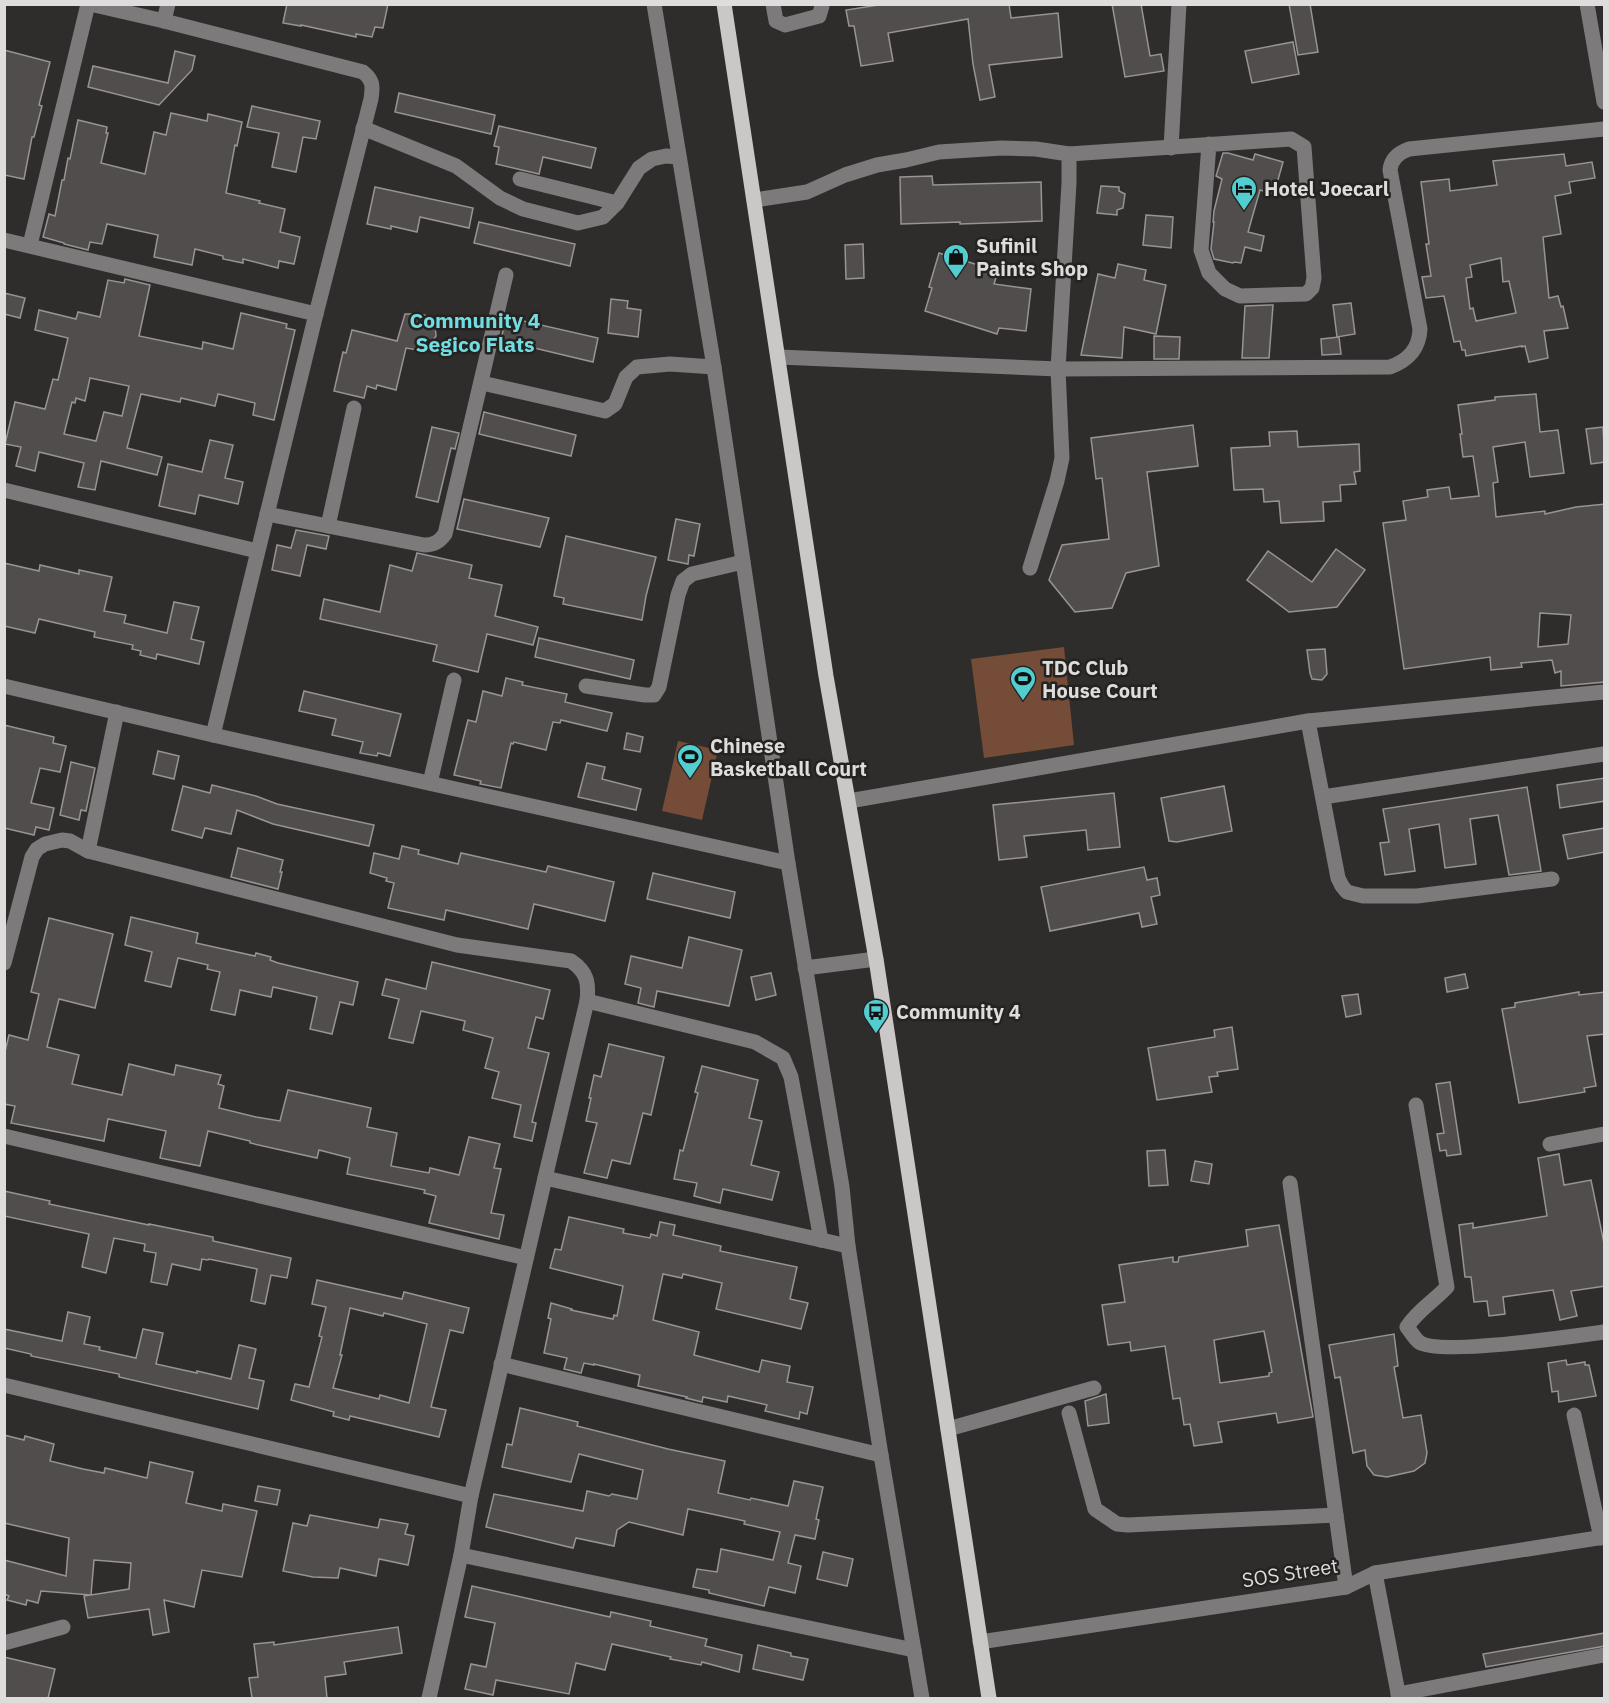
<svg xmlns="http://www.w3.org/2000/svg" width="1609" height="1703" viewBox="0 0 1609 1703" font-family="'IBM Plex Sans',sans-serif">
<rect width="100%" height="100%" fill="#2f2d2b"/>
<g fill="#744c37">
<path d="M1064,647L1074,745L984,758L971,659Z"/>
<path d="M678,741L718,750L702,820L662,811Z"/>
</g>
<g fill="#504d4c" stroke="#979493" stroke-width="1.5" fill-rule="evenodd">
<path d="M287,4H388L383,28L375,27L372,37L356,34V37L301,25V26L283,23Z"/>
<path d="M885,4H1009L1011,18L1058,13L1062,57L989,65L995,97L980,100L973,64L968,19L888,33L893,61L861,66L854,26H849L846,10Z"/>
<path d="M1112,4H1141L1150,56L1161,54L1164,71L1125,77Z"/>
<path d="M1289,4H1310L1318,52L1298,55Z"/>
<path d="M1293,42L1299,74L1252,83L1245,51Z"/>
<path d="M4,50L50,62L39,105L42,106L34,137H32L24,179L4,175Z"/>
<path d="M175,51L195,56L192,70L159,105L88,87L93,66L168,83Z"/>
<path d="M399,93L495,115L491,134L395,112Z"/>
<path d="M252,106L320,121L316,139L303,137L296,172L272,167L279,133L247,127Z"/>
<path d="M171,113L207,121L208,114L242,122L237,146L235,145L226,193L260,201L259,203L285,209L280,232L300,237L294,264L279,261L278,268L243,259V263L223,259V256L195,249L192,265L154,257L158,235L107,224L102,244L90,242L88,250L64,244V243L43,237L49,214L55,216L62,180H64L68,158L70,159L78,120L107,127L106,133H108L101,163L145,174L154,132L166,135Z"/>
<path d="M499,126L596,148L591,168L543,157L539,174L496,164L499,147L494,146Z"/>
<path d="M1223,153H1228L1253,160L1255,154L1283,162L1274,194L1260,190L1248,232L1264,236L1261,251L1245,247L1241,263L1234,262L1233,263L1214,259L1211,249L1214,222H1213L1214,211L1222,179L1216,176Z"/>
<path d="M1564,154L1566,166L1592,162L1595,178L1569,182L1571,193L1555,196L1561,234L1543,237L1549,298L1558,296L1561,307L1563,306L1568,328L1544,331L1548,358L1529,362L1525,346L1522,347V346L1466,356L1465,350H1462L1460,341L1454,342L1444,296L1426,298L1422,277L1431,276L1426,244H1429L1421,182L1449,179L1450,191L1497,185L1493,161ZM1501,258L1503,282L1509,281L1516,313L1476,321L1473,308L1470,309L1466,278L1472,277L1470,265Z"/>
<path d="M932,176L933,185L1041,182L1042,221L960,224V222L901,224L900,177Z"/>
<path d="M1101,186L1119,187V191L1125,194L1123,208L1117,210V215L1097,213Z"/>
<path d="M375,187L473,208L469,228L420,217L417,232L391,226V229L367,224Z"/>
<path d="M1146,215L1173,217L1171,248L1143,245Z"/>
<path d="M479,222L575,244L570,266L474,243Z"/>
<path d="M863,244L864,278L846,279L845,245Z"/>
<path d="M939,253L998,271L994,284L1031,289L1026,331L999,328L997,334L925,311L932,288L929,287Z"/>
<path d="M1118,264L1146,270L1144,280L1166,285L1156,334L1124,327L1122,358L1081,355L1098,274L1115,278Z"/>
<path d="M125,279L150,285L139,336L202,349L203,342L233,349L241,313L287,324L286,328L295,330L274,420L253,415L255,403L218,394L215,406L181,398L180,402L141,394L127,448L162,457L157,475L101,461L95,490L78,487L84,463L39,452L35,471L16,466L21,447L5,444L15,402L45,409L53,379L58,380L68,338L35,330L39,310L76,319L78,312L100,317L108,280L124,283ZM90,378L129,386L122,416L104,412L96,441L64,434L72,402L75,403L76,398L85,401Z"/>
<path d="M4,293L25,298L20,318L4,314Z"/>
<path d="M611,299L628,301L627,308L641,310L638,337L608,333Z"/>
<path d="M1351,303L1355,334L1337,337L1333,305Z"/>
<path d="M1269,305H1273L1269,358H1242L1245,306Z"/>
<path d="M405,314H421L427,316L435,325L436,336L429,346L424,349L418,350L406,348L396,390L377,385L376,389L367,386L364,398L334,391L343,352L346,353L352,330L397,341Z"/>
<path d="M506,317L598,338L593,362L501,340Z"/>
<path d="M1154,336L1180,337L1179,359H1154Z"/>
<path d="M1339,337L1341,354L1322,355L1321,339Z"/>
<path d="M1536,394L1540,432L1558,430L1564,473L1530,477L1525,442L1493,447L1498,482L1493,483L1496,517L1545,511V514L1576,507L1605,504V682L1561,686V671L1555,673L1552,660L1521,663L1522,667L1491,670L1490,657L1404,669L1383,523L1406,520L1403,501L1428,497L1427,490L1449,487L1451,499L1479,496L1473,456L1463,457L1460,434H1462L1458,405L1495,400V397ZM1540,613L1571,615L1568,644L1538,647Z"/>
<path d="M484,412L576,435L571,456L479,434Z"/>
<path d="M1193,425L1198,466L1147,472L1159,566L1126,573L1112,608L1075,612L1049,580L1062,545L1109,539L1102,478L1096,479L1091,438Z"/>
<path d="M432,427L459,433L455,449L451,448L438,502L416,497Z"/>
<path d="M1603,427L1605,462L1591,464L1586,429Z"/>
<path d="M1297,431L1298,447L1359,444L1360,471L1354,472L1356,484L1340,485L1341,501L1323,502L1324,521L1281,523L1279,501L1264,502L1263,489L1234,490L1231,448L1270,446L1269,432Z"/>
<path d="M210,440L233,445L225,478L243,482L238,504L199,495L195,514L159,506L168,464L202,472Z"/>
<path d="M464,499L549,518L540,547L457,529Z"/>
<path d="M676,519L700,524L694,556L689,555L688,564L668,560Z"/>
<path d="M296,530L329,536L326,549L307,545L300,576L272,570L277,545L291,548Z"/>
<path d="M566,536L656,557L646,596L642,620L563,604L564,598L554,596Z"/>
<path d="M1336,549L1365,570L1337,607L1289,612L1247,580L1268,551L1312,582Z"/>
<path d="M417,553L472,565L469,578L502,585L495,616L538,627L533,645L487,634L478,672L433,661L437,645L320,619L324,599L380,612L390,565L412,571Z"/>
<path d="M4,563L39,571L40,565L79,574V570L112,577L104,611L126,615L124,623L167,633L174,602L199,607L191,639L204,642L199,664L157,654L156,659L140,655L141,651L132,649L133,645L94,637L95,632L39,619L35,633L4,626Z"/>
<path d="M539,638L634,660L630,679L535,657Z"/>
<path d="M1325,649L1327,674L1322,680L1312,679L1310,673L1307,650Z"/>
<path d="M506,678L523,682L522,685L567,694L565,702L612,713L607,731L561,720L560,723L553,722L546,750L514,742L513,744L511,743L501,788L480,784L481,781L454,775L468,720L476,722L483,691L502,696Z"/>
<path d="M304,691L401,714L390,756L378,753L377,756L360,753L363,742L332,735L336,719L299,711Z"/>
<path d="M4,725L54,737L53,743L66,746L60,772L40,768L31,803L54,808L49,830L36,827L34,835L4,828Z"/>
<path d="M627,733L643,737L640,752L624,749Z"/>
<path d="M158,751L179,756L174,779L153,774Z"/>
<path d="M71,762L95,768L86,811L81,810L79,820L60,815Z"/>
<path d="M587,763L605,767L602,779L641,789L636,810L578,797Z"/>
<path d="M1605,778V801L1560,808L1557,785Z"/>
<path d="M212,785L256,796L277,804L374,825L369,846L273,824L237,810L231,834L205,828L202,838L172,830L183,786L210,793Z"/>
<path d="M1224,786L1232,831L1177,842L1169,841L1161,798Z"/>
<path d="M1527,787L1541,871L1509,875L1498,815L1470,819L1476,864L1445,868L1439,824L1409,829L1415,871L1385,875L1380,843L1389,842L1383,809Z"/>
<path d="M1114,793L1120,847L1088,850L1086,830L1024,836L1027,857L999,860L993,805Z"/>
<path d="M1605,828V852L1568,859L1563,835Z"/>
<path d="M402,846L419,850L418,854L458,864L461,853L546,872L548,866L614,882L605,921L534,904L528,929L446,910L444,920L388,908L394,883L386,881L387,878L370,873L374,853L399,859Z"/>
<path d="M238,848L283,860L280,872H282L278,889L231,877Z"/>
<path d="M1144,867L1147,880L1157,878L1160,895L1151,897L1157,924L1142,927L1139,913L1050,931L1041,887Z"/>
<path d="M653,873L735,892L730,918L647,899Z"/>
<path d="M131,917L198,933L196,943L255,956L256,953L271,957L270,960L278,963L358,982L353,1005L340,1002L332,1034L310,1029L317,997L273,987L271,997L240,990L235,1015L211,1010L220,972L207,969L208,965L178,958L171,987L145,981L152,952L125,945Z"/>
<path d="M49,918L113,934L95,1008L59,999L47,1047L79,1055L72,1084L122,1095L129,1064L174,1075L176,1065L221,1075L218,1084L224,1086L219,1108L256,1117L280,1121L288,1090L371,1108L367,1127L397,1133L391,1166L429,1173L430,1168L459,1175L469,1137L500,1144L494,1168L501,1169L491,1213L504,1215L499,1239L429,1223L436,1196L424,1193L425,1190L347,1174L350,1158L319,1150L317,1158L250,1143V1141L208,1131L200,1166L160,1158L166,1131L108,1119L104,1141L11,1123L15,1106L4,1104V1056L9,1035L28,1040L39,994L31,992Z"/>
<path d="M689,937L742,950L729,1006L657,991L654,1007L638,1003L641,988L625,984L631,956L682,968Z"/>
<path d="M432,962L550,990L543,1019L536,1017L528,1048L549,1053L532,1122L536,1123L532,1141L514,1137L521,1105L492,1098L499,1072L485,1068L493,1038L463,1030L465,1021L421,1011L413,1043L389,1038L399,999L382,995L386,979L426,989Z"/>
<path d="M771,973L776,995L756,1000L751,977Z"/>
<path d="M1465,974L1468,988L1447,992L1445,978Z"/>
<path d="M1579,992V995L1605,992V1034L1587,1036L1596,1086L1584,1088L1585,1092L1519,1103L1502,1009L1515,1007V1003Z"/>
<path d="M1358,994L1361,1014L1346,1017L1342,996Z"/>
<path d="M1232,1027L1238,1069L1217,1072L1218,1076L1209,1077L1212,1092L1157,1100L1148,1048L1215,1037L1214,1030Z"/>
<path d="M609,1044L664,1057L651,1115L643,1113L630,1164L612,1160L607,1178L584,1173L597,1123L586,1121L591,1098H589L594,1075L601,1077Z"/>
<path d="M702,1066L758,1080L749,1118L762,1121L751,1165L779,1172L772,1200L723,1189L720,1203L694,1196L697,1183L674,1179L680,1150L683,1151L698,1093L695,1092Z"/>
<path d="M1450,1082L1461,1154L1447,1156L1446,1150L1440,1151L1437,1134L1444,1133L1436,1084Z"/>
<path d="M1165,1150L1168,1185L1149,1186L1147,1151Z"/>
<path d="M1559,1154L1564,1185L1591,1180L1605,1248V1286L1571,1291L1577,1316L1560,1320L1553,1290L1503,1297L1505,1314L1489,1316L1487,1301L1474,1302L1471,1277H1465L1459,1225L1473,1223V1228L1547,1216L1538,1158Z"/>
<path d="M1195,1161L1212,1164L1209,1184L1191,1181Z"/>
<path d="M4,1191L50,1201L49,1204L149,1225V1224L213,1237V1241L291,1258L287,1278L271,1275L265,1304L251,1301L257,1269L209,1259L208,1260L202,1259L200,1270L172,1264L167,1285L151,1282L156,1253L144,1251L145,1244L114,1238L106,1273L82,1267L89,1234L4,1216Z"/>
<path d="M569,1217L624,1229L623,1233L650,1238L651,1234L657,1236L660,1222L675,1225L673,1235L721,1246L720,1251L797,1267L790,1299L808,1303L801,1329L716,1309L722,1283L683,1274L682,1278L663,1274L653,1320L699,1332L694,1355L759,1372L762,1360L790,1366L787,1382L813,1387L807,1414L800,1412L799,1419L765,1411L767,1405L728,1396L727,1402L703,1397L702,1402L686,1398L687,1397L638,1386L640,1375L594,1364V1365L584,1363L581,1373L564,1369L567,1358L544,1353L551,1319L548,1318L551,1303L572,1309L571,1310L613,1319L614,1315L617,1316L623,1286L550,1268L555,1249L561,1250Z"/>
<path d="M1279,1225L1313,1417L1278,1423L1276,1413L1218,1422L1222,1442L1194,1446L1190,1424L1184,1425L1180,1398L1173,1399L1165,1346L1131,1351L1130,1342L1108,1345L1102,1305L1125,1302L1119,1265L1173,1257V1262H1178L1179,1257L1248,1246L1246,1230ZM1264,1331L1272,1372L1269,1373V1376L1220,1383L1214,1340Z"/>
<path d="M317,1280L402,1299L404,1292L469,1308L463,1333L450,1330L431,1407L446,1410L439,1437L350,1416L349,1420L333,1416L334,1412L291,1400L295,1384L309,1387L322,1337L319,1336L326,1307L312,1304ZM350,1308L383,1316L384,1313L427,1324L409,1403L380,1395L379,1399L333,1388L342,1355H340Z"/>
<path d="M68,1312L90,1317L84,1344L100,1347L99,1350L136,1358L143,1329L163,1333L156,1364L197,1373V1371L231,1379L239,1345L256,1349L249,1378L264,1381L258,1409L119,1377V1374L31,1356V1354L4,1348V1329L62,1341Z"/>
<path d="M1394,1334L1398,1366L1394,1367L1403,1418L1421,1415L1427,1453L1425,1463L1414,1471L1387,1477L1374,1475L1367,1466L1365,1450L1353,1453L1340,1377L1335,1378L1329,1345Z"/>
<path d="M1566,1360L1567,1365L1585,1362V1365H1589L1596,1396L1559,1402L1558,1391L1552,1392L1548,1363Z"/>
<path d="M1106,1394L1109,1423L1088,1426L1085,1401Z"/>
<path d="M520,1408L578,1422L577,1426L668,1449L725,1461L718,1493L750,1500L751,1498L788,1506L794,1481L823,1487L816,1519L819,1520L815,1539L795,1535L788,1563L801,1566L795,1593L769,1587L764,1606L709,1593V1590L693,1587L697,1569L717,1572L721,1549L773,1560L780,1532L744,1524L745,1521L688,1509L683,1535L629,1522L617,1530L614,1546L576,1538L573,1548L486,1527L494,1494L583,1511L587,1491L609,1496L612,1494L637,1499L643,1470L579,1454L571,1482L502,1467L507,1444L512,1445Z"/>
<path d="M4,1435L24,1440L25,1436L54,1444L50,1461L83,1469L104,1473L105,1468L147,1478L150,1462L193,1472L186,1503L222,1511L223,1504L257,1511L242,1577L202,1570L194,1607L164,1600L169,1632L153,1635L149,1609L88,1618L84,1596L129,1589L131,1563L94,1560L91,1595L41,1591L38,1603L27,1600L26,1605L7,1600L9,1596L4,1594V1560L66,1576L69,1538L4,1523Z"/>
<path d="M258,1486L280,1490L277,1505L255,1501Z"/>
<path d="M310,1515L378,1528L380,1519L408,1524L405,1534L414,1536L408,1565L379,1559L376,1576L340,1568L338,1578L313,1577L283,1571L293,1523L307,1526Z"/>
<path d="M823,1552L853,1559L847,1586L817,1579Z"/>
<path d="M472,1586L610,1617L611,1612L651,1621L650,1626L707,1639L705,1646L742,1655L739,1672L702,1662L701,1665L670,1659L671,1657L612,1644L605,1670L576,1663L569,1694L496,1680L493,1695L465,1689L471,1664L486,1667L495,1623L465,1617Z"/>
<path d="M398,1627L402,1653L344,1662L346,1674L325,1677L327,1698H252L249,1678L258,1677L254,1644L274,1642V1645Z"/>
<path d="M1605,1633V1646L1486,1667L1483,1654Z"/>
<path d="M758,1645L791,1653V1656L808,1659L803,1680L753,1669Z"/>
<path d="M4,1657L55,1669L48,1698H4Z"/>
</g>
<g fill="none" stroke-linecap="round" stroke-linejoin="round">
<g stroke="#7c7a7a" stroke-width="15">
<path d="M90,4L164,21L363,72C373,80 373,86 371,99L316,314L213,735"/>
<path d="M654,4L714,367L788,863L842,1187L848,1246L881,1455L922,1698"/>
<path d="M773,4L776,21L785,25L819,16L822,6"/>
<path d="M1587,4L1604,102"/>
<path d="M164,21L168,4"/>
<path d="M363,128L456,166L500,198L523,209L578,223L603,217L617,203L639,168L652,159L666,156L679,157"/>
<path d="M1171,148L1179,4"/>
<path d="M1069,154L1291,139L1304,147L1314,278L1312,288L1306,294L1240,296L1225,289L1209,273L1201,250L1209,144"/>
<path d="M520,179L617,203"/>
<path d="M754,200L807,192L845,175L877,165L906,160L939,152L1002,148L1036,149L1069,154V183L1058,369L1062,458L1057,481L1030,568"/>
<path d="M4,240L316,314"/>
<path d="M30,245L88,4"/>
<path d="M779,357L1058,369L1390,367C1409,360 1419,349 1420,329L1390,170C1391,159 1398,153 1409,149L1604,129"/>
<path d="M482,383L605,411L615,404L626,377L637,367L670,364L714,367"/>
<path d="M4,490L257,551"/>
<path d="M267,514L328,526L354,408"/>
<path d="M328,526L424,545C434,545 439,542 445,534L506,275"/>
<path d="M4,686L213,735L788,863"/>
<path d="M586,686L645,695H654L659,687L678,595L683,581L692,574L743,562"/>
<path d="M1308,721L1338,878L1342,886L1347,892L1363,896H1417L1552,879"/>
<path d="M430,783L454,680"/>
<path d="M1323,797L1604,754"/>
<path d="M849,801L1308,721L1604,692"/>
<path d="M88,851L117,712"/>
<path d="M4,963L32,857L37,849L45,844L62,840L70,841L88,851L457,945L571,961C587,972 589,982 587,1001L545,1178L848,1246"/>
<path d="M805,968L876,959"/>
<path d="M587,1001L755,1042L783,1058L791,1077L821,1240"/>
<path d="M1416,1105L1447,1287C1434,1301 1417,1311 1407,1327C1411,1332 1415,1339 1419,1342C1438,1356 1575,1336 1604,1332"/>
<path d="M4,1136L526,1258"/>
<path d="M1550,1144L1604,1134"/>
<path d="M1290,1183L1346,1587"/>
<path d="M501,1364L881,1455"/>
<path d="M4,1385L471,1496"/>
<path d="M1069,1413L1095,1509L1117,1524L1128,1525L1336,1515"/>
<path d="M1574,1415L1601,1538"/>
<path d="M948,1429L1094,1388"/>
<path d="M461,1555L914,1650"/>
<path d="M1375,1573L1399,1698"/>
<path d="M980,1642L1346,1587L1375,1573L1604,1537"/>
<path d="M4,1643L63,1627"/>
<path d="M1398,1694L1604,1655"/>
<path d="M429,1698L461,1555L471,1496L545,1178"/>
</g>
<path stroke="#cac8c6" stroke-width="15" d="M724,4L826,676L876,959L989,1698"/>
</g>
<defs>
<symbol id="hotel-pin" viewBox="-11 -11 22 30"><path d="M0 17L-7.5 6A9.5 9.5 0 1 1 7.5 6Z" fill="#52cdd0" stroke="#252322"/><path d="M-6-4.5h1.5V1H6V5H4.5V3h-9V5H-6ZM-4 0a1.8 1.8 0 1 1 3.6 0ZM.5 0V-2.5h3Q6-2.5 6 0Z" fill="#111"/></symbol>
<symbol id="shop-pin" viewBox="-11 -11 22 30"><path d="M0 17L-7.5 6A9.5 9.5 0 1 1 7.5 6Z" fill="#52cdd0" stroke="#252322"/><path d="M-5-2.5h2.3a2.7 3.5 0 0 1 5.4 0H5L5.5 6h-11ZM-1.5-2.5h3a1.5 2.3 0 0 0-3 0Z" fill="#111"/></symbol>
<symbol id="stadium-pin" viewBox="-11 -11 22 30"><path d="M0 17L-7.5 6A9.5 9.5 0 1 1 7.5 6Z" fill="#52cdd0" stroke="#252322"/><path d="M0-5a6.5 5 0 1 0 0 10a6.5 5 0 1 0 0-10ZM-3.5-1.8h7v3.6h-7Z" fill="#111"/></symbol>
<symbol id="bus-pin" viewBox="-11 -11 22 30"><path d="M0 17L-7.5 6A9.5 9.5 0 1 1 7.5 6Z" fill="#52cdd0" stroke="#252322"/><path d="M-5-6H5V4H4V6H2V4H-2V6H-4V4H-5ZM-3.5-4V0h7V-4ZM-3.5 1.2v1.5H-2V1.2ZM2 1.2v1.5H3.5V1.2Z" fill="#111"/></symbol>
</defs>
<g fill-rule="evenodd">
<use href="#hotel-pin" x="1229" y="174" width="30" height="40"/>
<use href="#shop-pin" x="941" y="242" width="30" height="40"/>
<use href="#stadium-pin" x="1008" y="664" width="30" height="40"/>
<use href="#stadium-pin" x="675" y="742" width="30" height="40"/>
<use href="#bus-pin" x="861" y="997" width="30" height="40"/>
</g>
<g text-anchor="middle" stroke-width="5" stroke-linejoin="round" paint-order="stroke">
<g font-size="20" font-weight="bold" fill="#dfdddc" stroke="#252322" text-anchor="start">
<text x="1264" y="196">Hotel Joecarl</text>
<text x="976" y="253">Sufinil<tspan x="976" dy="23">Paints Shop</tspan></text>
<text x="1042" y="675">TDC Club<tspan x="1042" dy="23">House Court</tspan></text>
<text x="710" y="753">Chinese<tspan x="710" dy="23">Basketball Court</tspan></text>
<text x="896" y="1019">Community 4</text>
</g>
<g font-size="20" fill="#dfdddc" stroke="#252322">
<text transform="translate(1290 1573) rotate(-9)" y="7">SOS Street</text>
</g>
<g font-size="21" font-weight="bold" fill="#71dde0" stroke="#252322">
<text x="475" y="328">Community 4<tspan x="475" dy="24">Segico Flats</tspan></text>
</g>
</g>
<rect width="1609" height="1703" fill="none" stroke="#dfdddc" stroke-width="12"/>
</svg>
